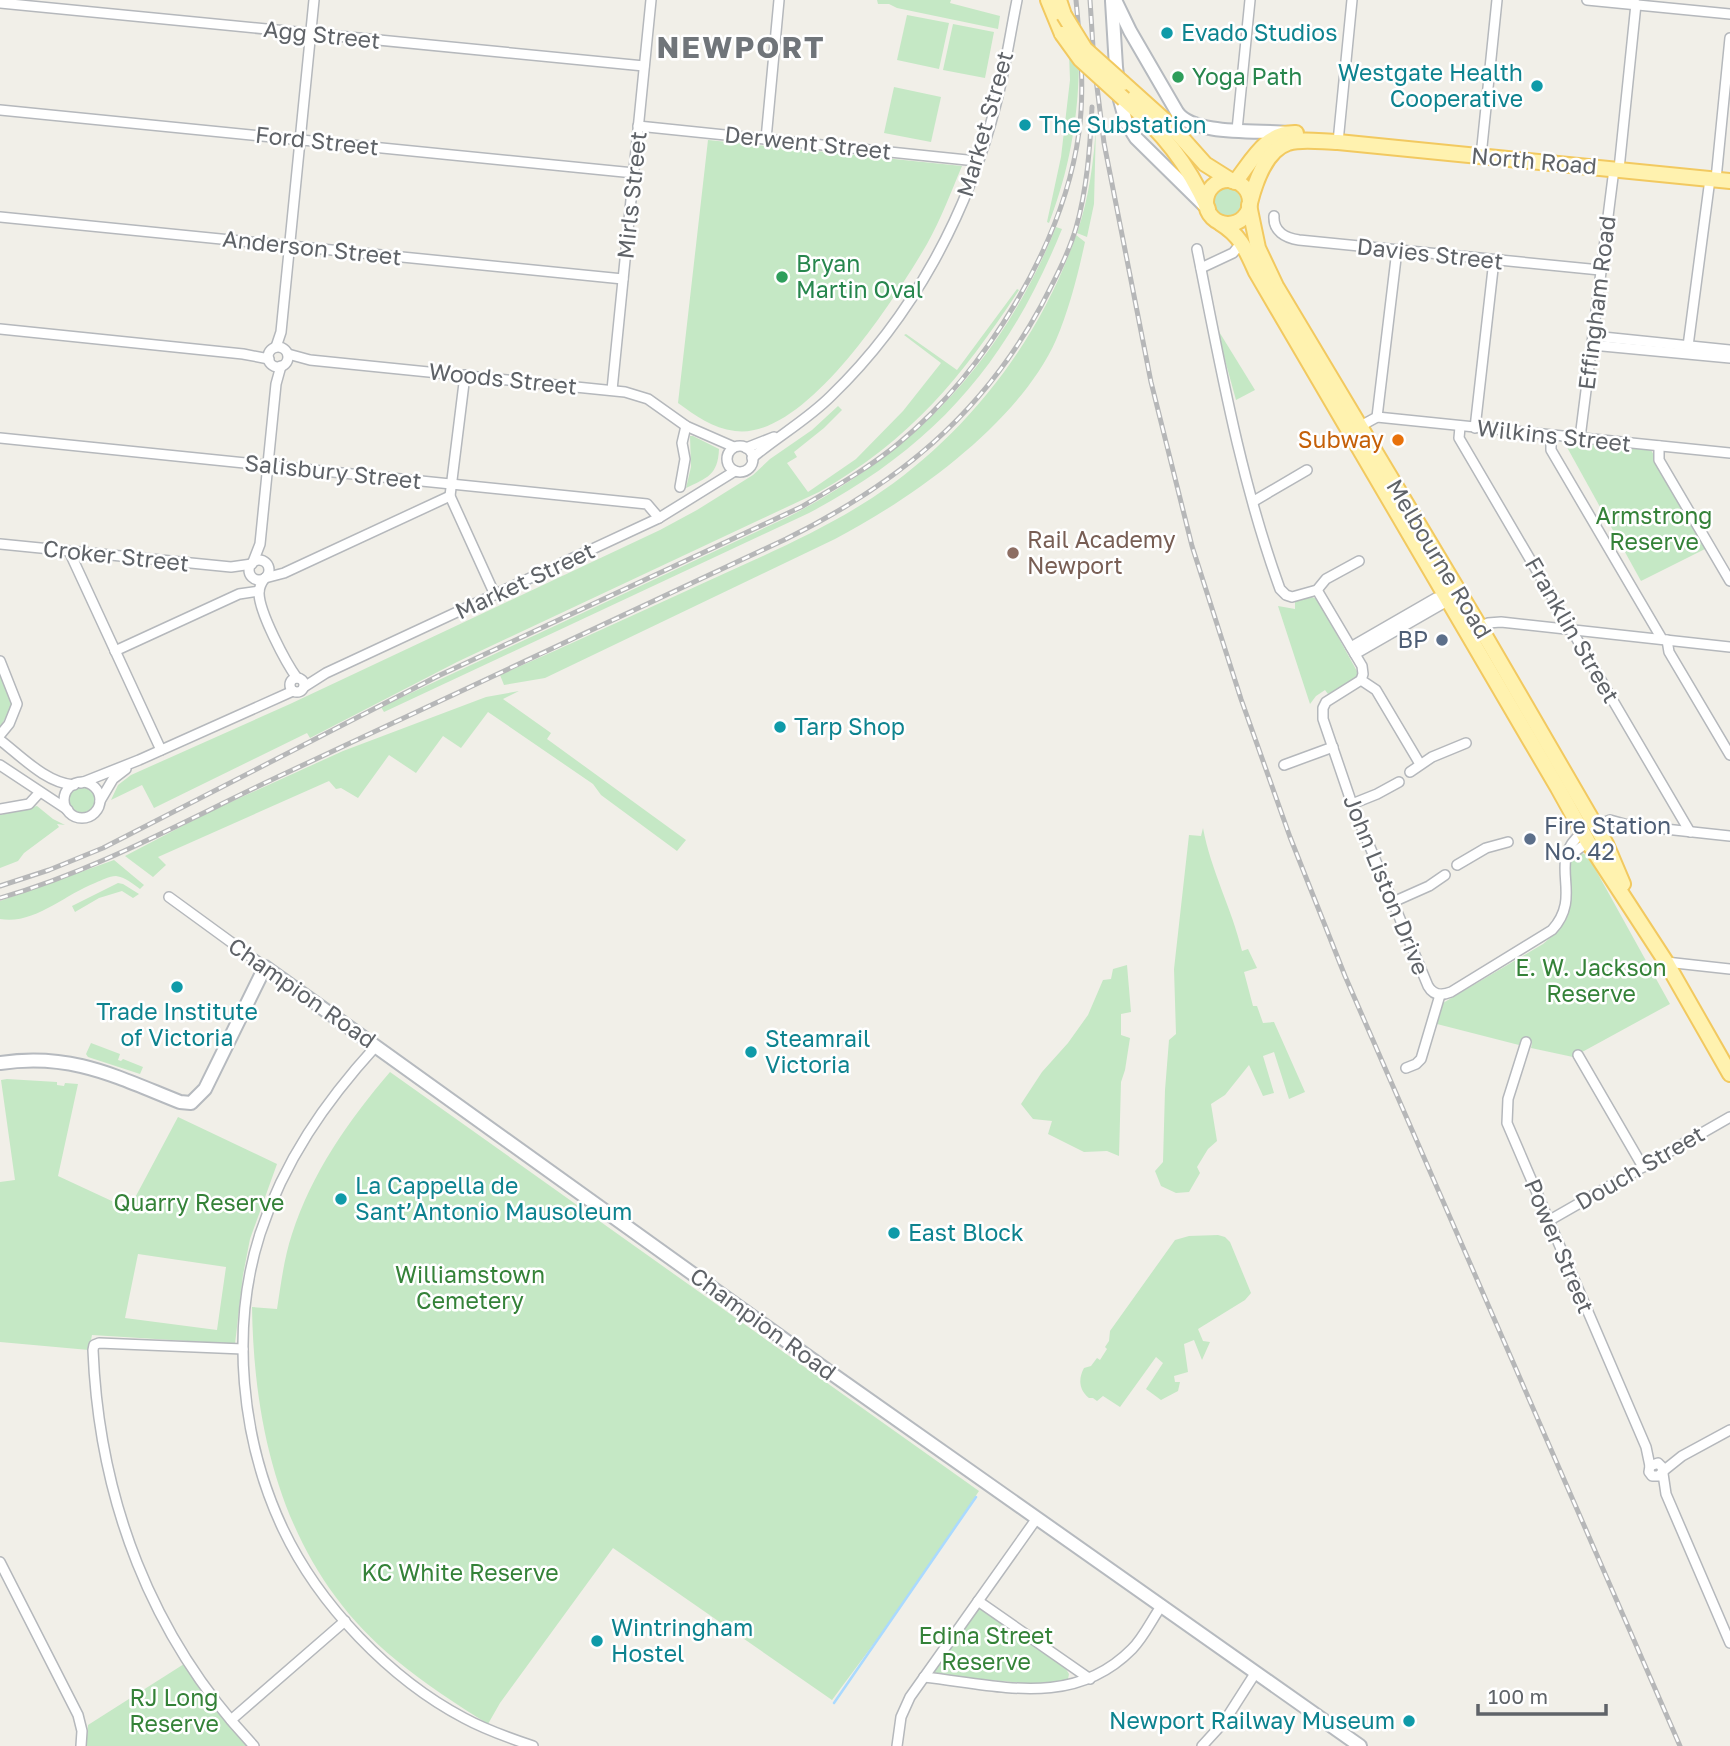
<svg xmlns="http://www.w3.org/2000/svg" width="1730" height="1746" viewBox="0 0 1730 1746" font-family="'Golos Text',sans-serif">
<rect width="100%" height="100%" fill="#f1efe8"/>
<g fill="#c5e8c5" fill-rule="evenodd">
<path d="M877,0H951L950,3L1000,16L998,29L897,8L889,4H878Z"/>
<path d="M907,15L949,23L939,69L897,60Z"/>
<path d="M953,24L994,32L985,78L943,70Z"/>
<path d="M1069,53L1079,65C1078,120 1069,171 1049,223L1047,222L1061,157L1070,80Z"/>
<path d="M894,87L941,97L931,142L884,133Z"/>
<path d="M1096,124L1094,204L1087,237L1077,233C1089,198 1094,161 1096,124Z"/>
<path d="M708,140L962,166C951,192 941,219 927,244C896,297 805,441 735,431C712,428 696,416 678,403Z"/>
<circle cx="1227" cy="202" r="14"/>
<path d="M1056,227L1062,229C1008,362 936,446 809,513L384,712L381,707L790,516C917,450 1002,361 1056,227Z"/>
<path d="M1076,235L1085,242C1078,274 1069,310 1056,340C1019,423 913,498 835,539L545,678L504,685L500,675C566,646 632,616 697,586C756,559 818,533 872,498C965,437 1040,341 1076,235Z"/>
<path d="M1017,289L1019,290C962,377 911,440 819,492L457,662L310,738L307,733L154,808L142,785L111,800L118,785L131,775L290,704L660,530L697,510L753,475L770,459L812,430L838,406L842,410L824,428L794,452L797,457L787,463L808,492L856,459L903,411L941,363L904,335L906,334L957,370Z"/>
<path d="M1218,330L1255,390L1236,400L1217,331Z"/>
<path d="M690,436H693L719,449C718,475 707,478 686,488L691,467Z"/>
<path d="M1563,440L1651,450L1707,548L1641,581Z"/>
<path d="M1309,596L1317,599L1358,673L1357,678L1328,694L1325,690L1316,696L1310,704L1278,606L1295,609V602Z"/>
<path d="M0,669C13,700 19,697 0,727Z"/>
<path d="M519,691L503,699L551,733L547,739L686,840L677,851L601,795L593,784L488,712L461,748L443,736L416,773L389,755L358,798L341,788L336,789L329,781L158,857L166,865L153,877L125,856L211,811L343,751L486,697Z"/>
<circle cx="82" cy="800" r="14"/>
<path d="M37,806L53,819L65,825L57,824L59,827L24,853L18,861L0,868V815Z"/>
<path d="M1203,828C1211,871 1232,909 1242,951L1248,949L1257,968L1244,972L1253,1006H1257L1263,1023L1274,1022L1305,1092L1289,1099L1274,1052L1263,1056L1274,1093L1263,1096L1249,1065L1225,1095L1211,1104L1217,1141L1208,1149L1197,1167L1200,1173L1189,1192L1176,1193L1161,1186L1155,1171L1163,1162L1165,1090L1169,1040L1176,1034L1174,969L1189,835L1201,836Z"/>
<path d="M1580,852L1588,856L1670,1004L1573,1057L1531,1048L1532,1043L1522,1040L1519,1045L1437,1024L1443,1003L1543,944L1559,930L1566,920L1571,904L1570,858Z"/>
<path d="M114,860L144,885L140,889C133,884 125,877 116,876C109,876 102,880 95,883C64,895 34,925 0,919V901Z"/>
<path d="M118,883L123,884L139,894L133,898L122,891L99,898L75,912L72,906Z"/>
<path d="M1127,965L1131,1012L1121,1014V1035L1130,1038L1125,1070L1121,1082L1119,1156L1107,1151L1084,1152L1048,1134L1052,1121L1033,1119L1021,1104L1042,1072L1068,1043L1088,1015L1103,980L1111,979L1113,969Z"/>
<path d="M91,1043L120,1054L118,1060L121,1061L123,1059L143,1067L140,1074L88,1057L86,1054Z"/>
<path d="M390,1072L979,1491L898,1611L832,1700L613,1548L500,1703L488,1724C456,1704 425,1684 396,1660C288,1572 254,1441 252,1307L277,1309C281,1284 284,1258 292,1234C312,1173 348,1121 390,1072Z"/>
<path d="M7,1079L57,1082V1085L64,1086L65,1083L78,1084L58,1176L129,1209L178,1117L277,1164L250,1239L243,1275L235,1344L92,1335L89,1350L0,1342V1182L15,1180L1,1080ZM138,1254L226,1267L217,1330L125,1318Z"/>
<path d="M1218,1235L1225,1237L1230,1242L1251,1293L1245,1300L1198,1329L1203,1341L1210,1342L1202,1360L1194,1340L1184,1344L1188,1372L1174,1376L1175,1382H1180L1178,1391L1161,1400L1146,1389L1163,1363L1156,1357L1120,1407L1103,1396L1097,1401L1093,1398H1089C1079,1390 1078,1379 1084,1368L1091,1366L1097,1358L1100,1360L1107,1349L1105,1347L1109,1341L1110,1331L1175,1240L1189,1236Z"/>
<path d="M979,1607L1066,1669L1069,1674L1068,1679L1060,1684L1044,1685L935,1675L934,1668Z"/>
<path d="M184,1664L224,1719L248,1746H86L88,1725Z"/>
</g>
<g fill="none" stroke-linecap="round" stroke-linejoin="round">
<path stroke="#aadaff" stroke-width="2.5" d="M834,1703L976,1497"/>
<defs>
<g id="street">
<path d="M1587,0L1730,14"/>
<path d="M0,3L644,66"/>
<path d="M0,110L634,173"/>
<path d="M638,126L967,160L978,163"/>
<path d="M1237,130L1250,0"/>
<path d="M766,139L779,0"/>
<path d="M1338,142L1352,0"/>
<path d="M1481,156L1497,0"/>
<path d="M1619,169L1636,4"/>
<path d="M1716,179L1730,38"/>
<path d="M1274,216C1273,231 1285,238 1299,240L1600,270"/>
<path d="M0,217L623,279"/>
<path d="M1197,249C1220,364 1240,479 1280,589L1286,595L1292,597L1317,590L1326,579L1359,561"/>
<path d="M1201,268L1233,253L1242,242"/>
<path d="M0,329L243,354L269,359"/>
<path d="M1593,336L1730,350"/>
<path d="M1592,345L1730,358"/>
<path d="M1688,346L1710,179"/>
<path d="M276,347L281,332L314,0"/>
<circle cx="278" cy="357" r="10"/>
<path d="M288,354L310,360L625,392L648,399L686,426L734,447"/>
<path d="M465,375L450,496L495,595"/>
<path d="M612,390L651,0"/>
<path d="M1377,417L1730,453"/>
<path d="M1460,427L1459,438L1690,832"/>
<path d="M1357,428L1377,417L1397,250"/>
<path d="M1475,428L1494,260"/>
<path d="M1551,435V450L1662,639"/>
<path d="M0,438L647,504L659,518"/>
<path d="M1580,438L1614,169"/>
<path d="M1659,446V460L1730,581"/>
<circle cx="740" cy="459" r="13"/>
<path d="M746,448L774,437"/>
<path d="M752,458C778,436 807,420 831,396C913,317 968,213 996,104C1005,70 1010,35 1017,0"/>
<path d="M680,487L685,459L682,443L686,426"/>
<path d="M1254,501L1307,470"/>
<path d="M0,544L231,567L252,564"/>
<path d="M69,551L161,750"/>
<circle cx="259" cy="570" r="10"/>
<path d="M253,562L260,544L276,384L281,366"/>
<path d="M265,578L284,573L450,496"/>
<path d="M265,578C261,583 259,587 259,593C259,612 286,663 297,678"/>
<path d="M1317,590L1362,666L1363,674L1361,680L1376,690L1420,764"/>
<path d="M1478,628L1488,623L1501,622L1730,647"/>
<path d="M1667,640L1669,652L1730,755"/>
<path d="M1351,647L1436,598L1446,597"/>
<path d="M115,651L239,594L259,591"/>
<path d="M1355,654L1442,604L1446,597"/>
<path d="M0,661L17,704L9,724L0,735"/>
<circle cx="297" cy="685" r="7"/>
<path d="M1361,680L1326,702L1323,708V719L1352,804L1428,986C1433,995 1441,996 1451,992L1552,930C1585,894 1545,862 1582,833"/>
<path d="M304,687L326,673L659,518L735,471"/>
<path d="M0,740C21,756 46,783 74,785"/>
<path d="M0,765L68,810"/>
<path d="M1284,765L1333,747"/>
<path d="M1410,772L1432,757L1466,743"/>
<circle cx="82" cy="800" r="18"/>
<path d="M81,783L139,760L293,691"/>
<path d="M100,801L113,779L126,769"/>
<path d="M1352,804L1377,794L1399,782"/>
<path d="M0,809L29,804L40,792"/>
<path d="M1595,826L1610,820L1628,825L1730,836"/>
<path d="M1565,859L1588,842"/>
<path d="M1457,865L1486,848L1508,842"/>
<path d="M169,897L265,967"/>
<path d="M1393,902L1429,886L1445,875"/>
<path d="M1666,962L1730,969"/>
<path d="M1526,1042L1508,1099L1507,1123L1646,1447L1650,1466"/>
<path d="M376,1046C325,1102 284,1161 260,1234C230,1328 241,1440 283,1529C319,1605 390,1679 464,1718C486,1730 509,1738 533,1746"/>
<path d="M1578,1055L1643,1167"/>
<path d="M1406,1068L1416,1064L1421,1059L1440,995"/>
<path d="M1550,1220L1730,1117"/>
<path d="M243,1349L99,1343L94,1345L93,1350C99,1499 151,1637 254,1746"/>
<path d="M1662,1472L1682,1456L1730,1430"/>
<path d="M1662,1473L1658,1476H1652L1649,1472L1650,1466L1658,1463L1662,1467L1666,1494L1730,1643"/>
<path d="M0,1562L78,1715L82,1731L81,1746"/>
<path d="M978,1601L1090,1679"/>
<path d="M924,1677C998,1685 1073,1709 1132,1649C1144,1637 1152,1619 1162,1605"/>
<path d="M231,1720L345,1621"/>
<path d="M897,1746L901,1717L910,1697L1037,1518"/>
<path d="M1202,1746L1224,1722L1256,1672"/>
</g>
<g id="secondary">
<path d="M1115,0L1130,31L1177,112C1193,136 1260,130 1288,133"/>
<path d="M1112,1L1116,67L1120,100L1126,122L1136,138L1204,205"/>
<path d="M0,1063C71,1052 117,1077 180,1102L191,1103L205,1089L265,967L828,1371L1360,1746"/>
</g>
<g id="primary">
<path d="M1048,0L1062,34"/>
<path d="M1059,0L1064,15"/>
<path d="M1123,83L1172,127L1205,164L1232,181"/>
<path d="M1124,99C1163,133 1187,162 1208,209"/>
<circle cx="1228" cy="202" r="22"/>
<path d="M1235,182C1252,161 1265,132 1296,133"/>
<path d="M1250,203C1255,183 1266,150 1288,143C1302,138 1323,142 1338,142L1730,181"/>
<path d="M1249,205L1258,248L1276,286L1480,627L1606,844L1623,884"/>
<path d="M1220,223C1241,236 1246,250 1256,272L1558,788L1588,842L1666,962L1730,1074"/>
</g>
</defs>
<use href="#street" stroke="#b5b8bc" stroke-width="12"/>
<use href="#secondary" stroke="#b6babf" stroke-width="16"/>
<use href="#primary" stroke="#f2c960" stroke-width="18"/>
<use href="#street" stroke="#fff" stroke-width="9"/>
<use href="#secondary" stroke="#fff" stroke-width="12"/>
<use href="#primary" stroke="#fff2af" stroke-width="14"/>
<defs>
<g id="rail">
<path d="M1090,0L1094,63L1104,143L1151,382L1192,546L1241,699L1290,837L1345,976L1680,1746"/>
<path d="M0,886L49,870L103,848L438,676L801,507C835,487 869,468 899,443C985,372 1064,244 1079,132C1085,88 1080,44 1076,0"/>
<path d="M0,898C101,869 191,817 286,773C453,695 620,617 786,539C897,484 981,416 1041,306C1054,281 1068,255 1076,228C1087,189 1090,148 1092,107"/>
</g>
</defs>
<use href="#rail" stroke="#b6b7b8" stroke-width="5"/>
<use href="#rail" stroke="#fff" stroke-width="2.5" stroke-dasharray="8" stroke-linecap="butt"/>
<defs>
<g id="primary-bridge">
<path d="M1064,15L1085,49L1123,83"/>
<path d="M1062,34L1080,59L1124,99"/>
</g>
</defs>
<use href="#primary-bridge" stroke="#f2c960" stroke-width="18" stroke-linecap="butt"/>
<use href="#primary-bridge" stroke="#fff2af" stroke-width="14"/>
</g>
<g fill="#0f9aa8" stroke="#fff" stroke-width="2.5">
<circle cx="1167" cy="33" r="7"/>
<circle cx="1537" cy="86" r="7"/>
<circle cx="1025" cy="125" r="7"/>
<circle cx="780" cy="727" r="7"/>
<circle cx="177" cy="987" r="7"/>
<circle cx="751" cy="1052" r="7"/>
<circle cx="341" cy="1199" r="7"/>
<circle cx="894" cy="1233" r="7"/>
<circle cx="597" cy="1641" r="7"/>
<circle cx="1409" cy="1721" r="7"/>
</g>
<g fill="#2e9e5b" stroke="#fff" stroke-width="2.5">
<circle cx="1178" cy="77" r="7"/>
<circle cx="782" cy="277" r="7"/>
</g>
<circle fill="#e8710a" stroke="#fff" stroke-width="2.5" cx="1398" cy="440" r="7"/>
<circle fill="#8d6e63" stroke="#fff" stroke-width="2.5" cx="1013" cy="553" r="7"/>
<g fill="#5c6f8a" stroke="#fff" stroke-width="2.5">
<circle cx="1442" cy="640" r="7"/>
<circle cx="1530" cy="839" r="7"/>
</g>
<g text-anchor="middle" stroke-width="5" stroke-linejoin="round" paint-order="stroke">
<g font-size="23" fill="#0d838f" stroke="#fff" text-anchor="start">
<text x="1181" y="41">Evado Studios</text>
<text x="1523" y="81" text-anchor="end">Westgate Health<tspan x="1523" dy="26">Cooperative</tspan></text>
<text x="1039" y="133">The Substation</text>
<text x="794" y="735">Tarp Shop</text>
<text x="177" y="1020" text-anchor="middle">Trade Institute<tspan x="177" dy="26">of Victoria</tspan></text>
<text x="765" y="1047">Steamrail<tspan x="765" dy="26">Victoria</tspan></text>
<text x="355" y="1194">La Cappella de<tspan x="355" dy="26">Sant’Antonio Mausoleum</tspan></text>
<text x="908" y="1241">East Block</text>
<text x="611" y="1636">Wintringham<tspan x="611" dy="26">Hostel</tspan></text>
<text x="1395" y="1729" text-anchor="end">Newport Railway Museum</text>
</g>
<g font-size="23" fill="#5f6368" stroke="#fff">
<text transform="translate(322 35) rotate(6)" y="8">Agg Street</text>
<text transform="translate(985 124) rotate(-74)" y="8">Market Street</text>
<text transform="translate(317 141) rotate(6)" y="8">Ford Street</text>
<text transform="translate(808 143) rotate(6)" y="8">Derwent Street</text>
<text transform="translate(1534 161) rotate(5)" y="8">North Road</text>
<text transform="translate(632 195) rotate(-84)" y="8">Mirls Street</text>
<text transform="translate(312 248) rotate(6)" y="8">Anderson Street</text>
<text transform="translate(1430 254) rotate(6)" y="8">Davies Street</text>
<text transform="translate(1597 303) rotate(-83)" y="8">Effingham Road</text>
<text transform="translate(503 379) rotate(6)" y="8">Woods Street</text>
<text transform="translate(1554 436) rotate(6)" y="8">Wilkins Street</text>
<text transform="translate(333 472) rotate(6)" y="8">Salisbury Street</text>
<text transform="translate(116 556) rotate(6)" y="8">Croker Street</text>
<text transform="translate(1439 559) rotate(59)" y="8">Melbourne Road</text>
<text transform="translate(525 581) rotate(-25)" y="8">Market Street</text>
<text transform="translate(1572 630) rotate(60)" y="8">Franklin Street</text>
<text transform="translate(1386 885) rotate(68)" y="8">John Liston Drive</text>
<text transform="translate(302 993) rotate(35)" y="8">Champion Road</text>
<text transform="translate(1640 1168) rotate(-30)" y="8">Douch Street</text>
<text transform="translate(1559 1246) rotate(67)" y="8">Power Street</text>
<text transform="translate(763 1324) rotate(36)" y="8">Champion Road</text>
</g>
<g font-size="23" fill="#27864d" stroke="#fff" text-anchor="start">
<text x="1192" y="85">Yoga Path</text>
<text x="796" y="272">Bryan<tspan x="796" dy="26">Martin Oval</tspan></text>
</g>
<g font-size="23" fill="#c56008" stroke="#fff" text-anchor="end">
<text x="1384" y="448">Subway</text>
</g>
<g font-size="23" fill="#348238" stroke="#fff">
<text x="1654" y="524">Armstrong<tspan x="1654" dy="26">Reserve</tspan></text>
<text x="1591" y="976">E. W. Jackson<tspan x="1591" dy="26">Reserve</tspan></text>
<text x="199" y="1211">Quarry Reserve</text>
<text x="470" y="1283">Williamstown<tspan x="470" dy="26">Cemetery</tspan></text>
<text x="460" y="1581">KC White Reserve</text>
<text x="986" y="1644">Edina Street<tspan x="986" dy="26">Reserve</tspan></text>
<text x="174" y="1706">RJ Long<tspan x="174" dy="26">Reserve</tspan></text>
</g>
<g font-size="23" fill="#785e54" stroke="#fff" text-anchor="start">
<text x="1027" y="548">Rail Academy<tspan x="1027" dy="26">Newport</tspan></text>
</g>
<g font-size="23" fill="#4e5e75" stroke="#fff" text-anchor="end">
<text x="1428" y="648">BP</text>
<text x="1544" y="834" text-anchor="start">Fire Station<tspan x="1544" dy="26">No. 42</tspan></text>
</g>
<g font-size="30" font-weight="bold" letter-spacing="2" fill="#70757a" stroke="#fff">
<text x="741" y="58">NEWPORT</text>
</g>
</g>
<path d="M1478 1704v10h128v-10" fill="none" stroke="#5f6368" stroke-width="3.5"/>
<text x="1488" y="1704" font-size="21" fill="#5f6368" stroke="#ffffff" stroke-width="5" paint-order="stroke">100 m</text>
</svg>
